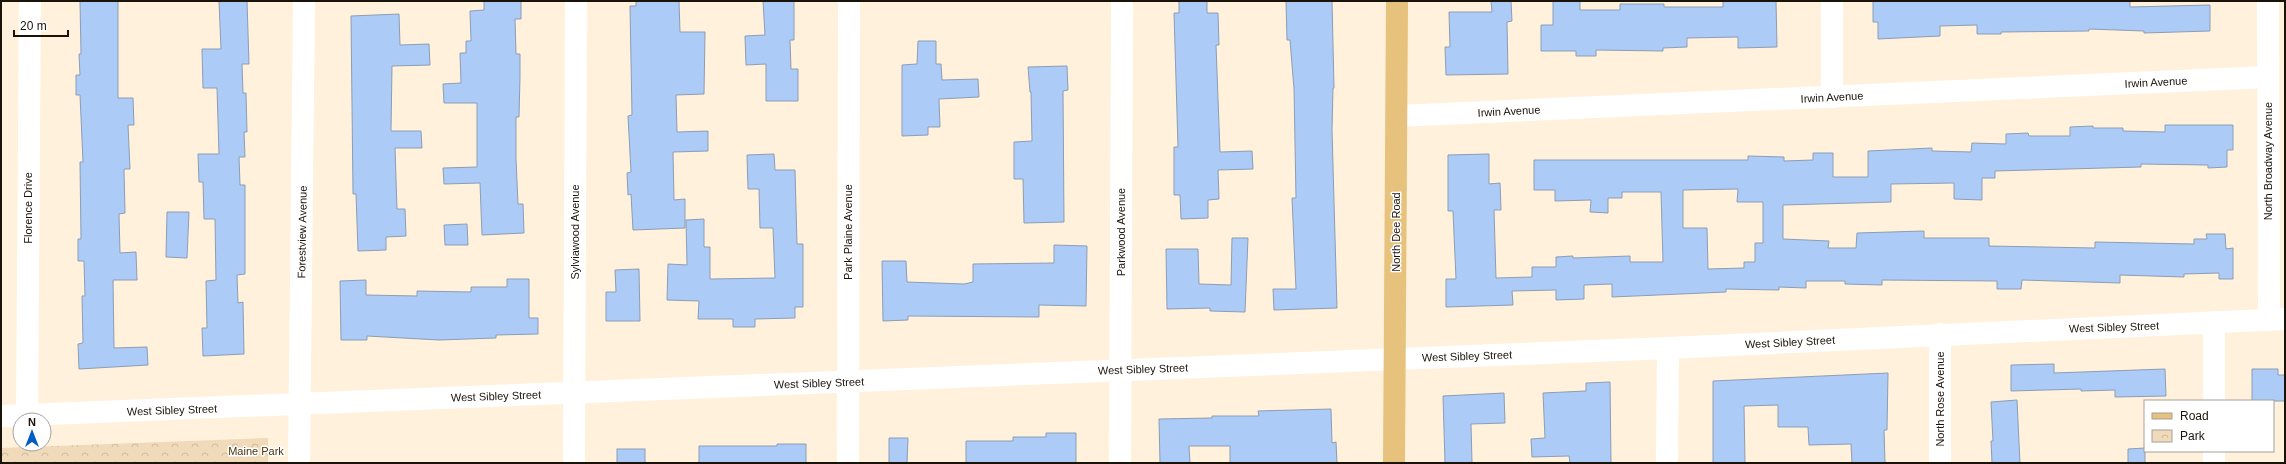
<svg xmlns="http://www.w3.org/2000/svg" width="2286" height="464" viewBox="0 0 2286 464" font-family="Helvetica,sans-serif">
<defs>
<pattern id="park-crowns" width="20" height="18" patternUnits="userSpaceOnUse"><rect width="20" height="18" fill="#f0dab9"/><path d="M2 6a3 3 0 1 1 6 0M12 15a3 3 0 1 1 6 0" fill="none" stroke="#cdba9e"/></pattern>
</defs>
<rect width="100%" height="100%" fill="#fff1db"/>
<path fill="url(#park-crowns)" d="M268,438V463H1V448Z"/>
<g fill="#accbf7" stroke="#8c9db5" fill-rule="evenodd">
<path d="M80,1H118V98H133L134,125H128L130,169H124L125,213L119,214L120,253L136,252L137,280H113L114,348L147,347L148,365L79,369L78,344L83,343L82,296H85L84,261H78V239H81L80,162H83L80,95H76V75H80L79,54H81Z"/>
<path d="M219,1H247L249,64H242L243,93H246L247,132H244L245,157H239L240,185H245V274L237,275L238,303L243,302L244,354L203,356L202,328H207L206,281L216,280L215,219H204L203,182H199L198,154H219L217,88H203L202,49H221Z"/>
<path d="M484,1H521V19H515L516,54H520V77L519,117H516V159L518,204H523L524,233L482,235L480,183L444,184L443,168L477,167V103H444L443,84L461,83L460,53H466V41H471L470,11L484,10Z"/>
<path d="M636,1H679L680,32H705L704,94L676,95L677,132L708,131V151L673,152L674,200L685,199V228L633,230L631,194L628,195L627,173L631,172L628,116L632,115L630,6H636Z"/>
<path d="M763,1H794V40H790L791,69H798V101H766V64L746,65L745,36L765,35Z"/>
<path d="M1179,1H1207V13H1218L1219,45H1216L1220,152L1252,151L1253,169L1218,170L1219,199L1208,200V218L1181,219L1180,195H1174V147H1178L1174,13H1179Z"/>
<path d="M1286,1H1332L1334,88H1333L1332,130L1337,308L1274,310L1273,289H1296L1292,198H1296L1294,89L1290,40H1287Z"/>
<path d="M1491,1H1511L1512,21L1507,22L1508,74L1446,75L1445,47H1450L1449,12H1492Z"/>
<path d="M1553,1H1580V10H1620V4H1664V7H1723V1H1776L1777,47L1738,48V37L1687,38V47L1663,48V51L1596,50V56H1576V51H1541V25H1553Z"/>
<path d="M1873,1H2130V7L2210,5V31L2144,33V31L2089,29V31L2001,32V34H1977V25L1940,26V36L1878,39V22H1873Z"/>
<path d="M399,14L400,45L429,44L430,65L392,66L391,131H421L422,148H395L397,209H405L406,236L386,237V250L358,251L356,194H353L351,16Z"/>
<path d="M918,41H936V64H941L942,80L978,79L979,97L939,99L940,127H928V135L902,136V65L917,64Z"/>
<path d="M1067,66L1068,90L1063,91L1064,222L1024,223L1023,179H1014V142L1032,141L1031,92H1030L1028,67Z"/>
<path d="M2165,125H2233V150H2227V167L2208,168V165L2141,164V167L1995,171V178H1982V200L1954,199V183L1891,184V202L1783,205V239L1829,241L1828,248H1856L1857,233L1924,231V238H1989V246L2095,248V242L2194,244V239H2207L2206,234H2225L2226,249L2233,248V279H2219V273L2184,274V277L2120,275V283L2022,280L2021,289H1997V281L1882,280V285L1845,284V281H1806V288L1779,287V290L1726,289V292L1612,297V284L1584,285V299L1556,300V290L1512,291L1513,305L1446,307V279H1456L1453,211H1448V155L1489,154V184L1500,183L1501,210H1494L1496,278L1532,277V267H1556V257L1573,256V258L1630,256V262H1663L1661,192H1622V198H1608V213L1590,212L1591,200L1555,201V190H1534V160H1748V156L1784,157V161L1813,160V153H1833V177H1868V151L1932,148V151L1971,152L1972,143L2006,144V134L2028,133L2029,136H2070V127L2093,126V128H2123V131L2165,132ZM1738,189L1737,202H1763V243H1755V262H1744V268L1708,269L1707,228H1683V190Z"/>
<path d="M774,154L775,170H795L797,244H803V307H795V318L755,319V327H733V319H698L699,301L667,300L668,264L687,265L686,220L704,219V247H710V279L775,278L773,228H760L759,189H748L747,155Z"/>
<path d="M167,212H189L187,258L166,257Z"/>
<path d="M467,224L468,245H445L444,225Z"/>
<path d="M1232,238H1248L1245,312L1210,311V308L1167,309L1166,249H1198L1199,284L1231,285Z"/>
<path d="M1054,245L1087,246L1086,306L1039,305V317L908,316V320L883,321L882,261H906L907,282L964,284L973,282V264L1054,263Z"/>
<path d="M639,269L640,321H606V292H616L615,270Z"/>
<path d="M507,279H529V318H538V334L496,335V338L439,340L367,336V340H341L340,281L366,280V295L417,296V291L471,292V287H507Z"/>
<path d="M2054,364V373L2165,369L2166,396L2115,397V390L2081,391V389L2011,391V365Z"/>
<path d="M2252,369H2278V375H2285V401H2252Z"/>
<path d="M1888,373L1887,430H1884L1885,463H1852L1851,444L1809,445L1808,427H1778V405L1744,406L1745,463H1713V381Z"/>
<path d="M1610,382L1611,463H1570L1569,456L1532,457L1531,439L1545,438L1543,393L1586,391V383Z"/>
<path d="M1504,393L1505,423L1471,424L1472,463H1445L1443,396Z"/>
<path d="M2017,400L2020,463H1992L1991,441H1993L1991,402Z"/>
<path d="M1331,409L1332,443L1336,442L1337,463H1230V446H1189L1190,463H1160L1159,419L1212,418V416H1259L1258,411Z"/>
<path d="M1046,433H1076V463H966V441H1013V437H1046Z"/>
<path d="M889,438H908L907,463H889Z"/>
<path d="M777,444H806V463H699V446H777Z"/>
<path d="M2145,448V463H2128V449Z"/>
<rect x="617" y="449" width="28" height="14"/>
</g>
<g fill="none" stroke-linecap="round" stroke-linejoin="round">
<g stroke="#fff" stroke-width="22">
<path d="M2268,1L2269,320"/>
<path d="M1832,97V1"/>
<path d="M1397,116L2268,77"/>
<path d="M2214,322V401"/>
<path d="M1940,334V463"/>
<path d="M27,415L30,1"/>
<path d="M1,416L1668,348L2285,319"/>
<path d="M2214,451V463"/>
<path d="M299,463L304,1"/>
<path d="M574,463L576,1"/>
<path d="M848,463L849,1"/>
<path d="M1120,463L1122,1"/>
<path d="M1667,463L1668,348"/>
</g>
<path stroke="#e6c27c" stroke-width="22" d="M1394,463L1397,1"/>
</g>
<g text-anchor="middle" stroke-width="3" stroke-linejoin="round" paint-order="stroke">
<g font-size="11" fill="#1a130a" stroke="#fff">
<text transform="translate(2156 82) rotate(-3)" y="4">Irwin Avenue</text>
<text transform="translate(1832 97) rotate(-3)" y="4">Irwin Avenue</text>
<text transform="translate(1509 111) rotate(-3)" y="4">Irwin Avenue</text>
<text transform="translate(2268 161) rotate(-90)" y="4">North Broadway Avenue</text>
<text transform="translate(28 208) rotate(-90)" y="4">Florence Drive</text>
<text transform="translate(302 232) rotate(-89)" y="4">Forestview Avenue</text>
<text transform="translate(575 232) rotate(-90)" y="4">Sylviawood Avenue</text>
<text transform="translate(848 232) rotate(-90)" y="4">Park Plaine Avenue</text>
<text transform="translate(1121 232) rotate(-90)" y="4">Parkwood Avenue</text>
<text transform="translate(1396 232) rotate(-90)" y="4">North Dee Road</text>
<text transform="translate(2114 327) rotate(-2)" y="4">West Sibley Street</text>
<text transform="translate(1790 342) rotate(-3)" y="4">West Sibley Street</text>
<text transform="translate(1467 356) rotate(-2)" y="4">West Sibley Street</text>
<text transform="translate(1143 369) rotate(-2)" y="4">West Sibley Street</text>
<text transform="translate(819 383) rotate(-2)" y="4">West Sibley Street</text>
<text transform="translate(496 396) rotate(-2)" y="4">West Sibley Street</text>
<text transform="translate(1940 399) rotate(-90)" y="4">North Rose Avenue</text>
<text transform="translate(172 410) rotate(-2)" y="4">West Sibley Street</text>
</g>
<g font-size="11" fill="#49340e" stroke="#fff">
<text x="256" y="455">Maine Park</text>
</g>
</g>
<rect width="2286" height="464" fill="none" stroke="#1a130a" stroke-width="4"/>
<rect x="2144" y="400" width="130" height="52" fill="#ffffff" stroke="#a3a19d"/>
<rect x="2152" y="413" width="20" height="6" fill="#e6c27c" stroke="#a3a19d"/>
<text x="2180" y="420" font-size="12" fill="#1a130a">Road</text>
<rect x="2152" y="430" width="20" height="12" fill="url(#park-crowns)" stroke="#a3a19d"/>
<text x="2180" y="440" font-size="12" fill="#1a130a">Park</text>
<g transform="translate(32 432)"><circle r="19" fill="#ffffff" stroke="#a3a19d"/>
<path d="M0-3L7 15L0 10L-7 15Z" fill="#005bc4"/>
<text y="-6" font-size="11" font-weight="bold" text-anchor="middle" fill="#1a130a">N</text>
</g>
<path d="M14 30v6h54v-6" fill="none" stroke="#1a130a" stroke-width="2"/>
<text x="20" y="30" font-size="12" fill="#1a130a" stroke="#ffffff" stroke-width="3" paint-order="stroke">20 m</text>
</svg>
